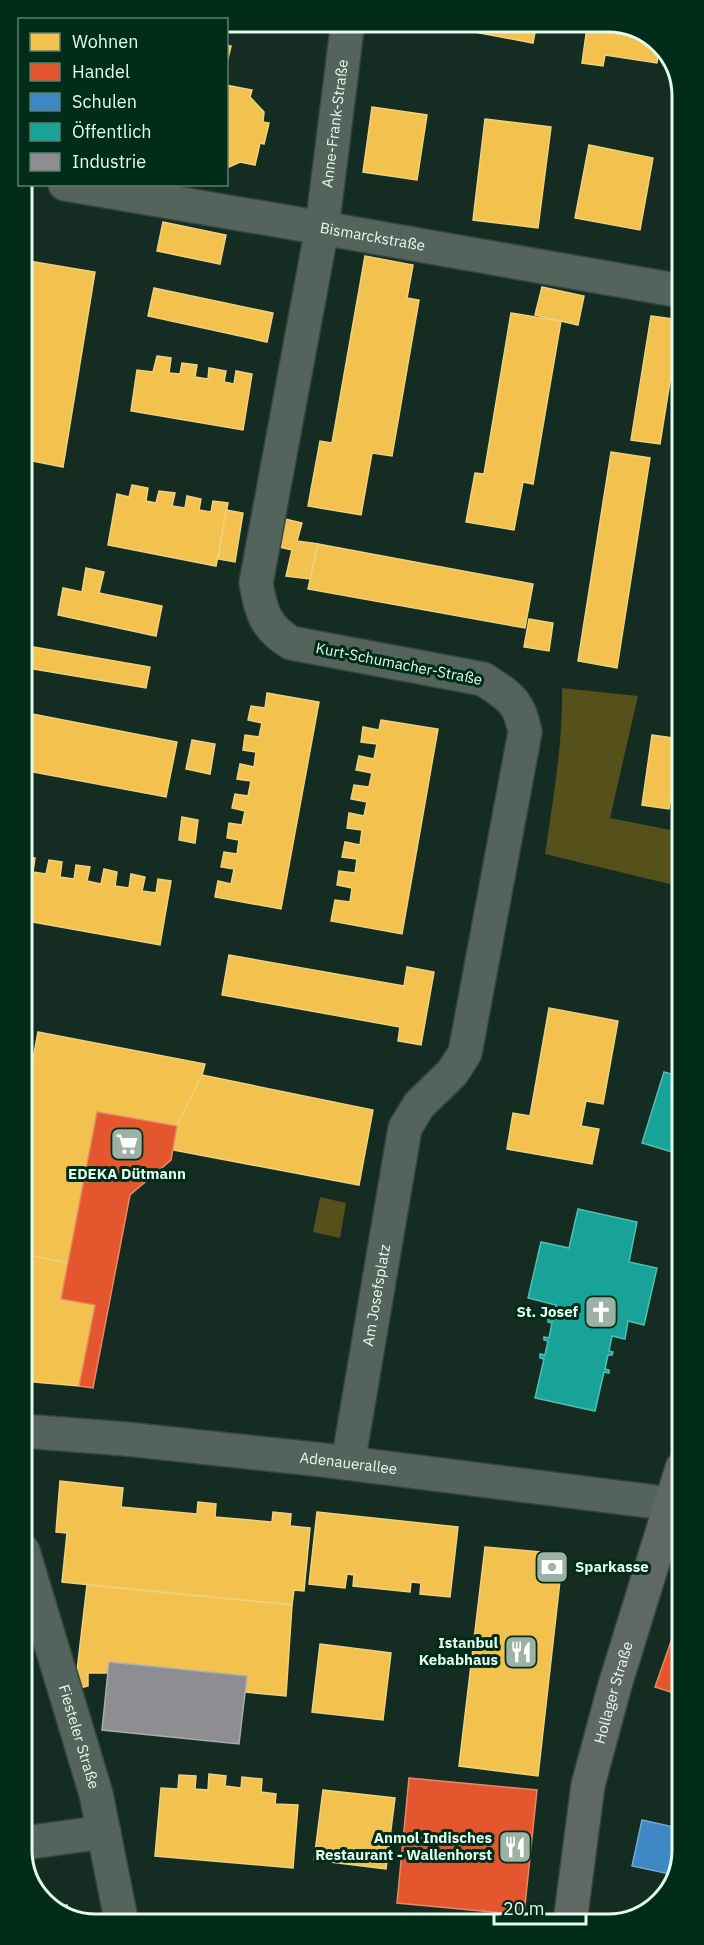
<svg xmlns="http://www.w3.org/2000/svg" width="704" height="1945" viewBox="0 0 704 1945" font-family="'IBM Plex Sans',sans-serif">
<rect width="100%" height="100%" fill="#142c22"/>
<g fill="#56501a">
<path d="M562,688L638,696L610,818L681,832L682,887L545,854C553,799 563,744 562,688Z"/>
<path d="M320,1197L346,1203L340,1238L313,1232Z"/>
</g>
<g fill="#f2c14e" stroke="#eed27d" stroke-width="1.5">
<path d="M476,21H537L533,43L474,32Z"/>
<path d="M605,21H614L657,39L659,43L657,63L605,55L603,66L582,63L587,27L603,29Z"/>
<path d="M226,45L231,46L226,67Z"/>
<path d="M226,85L252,90L250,97L264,112L263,122L269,123L264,144L260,143L255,165L240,162L229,167L226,164Z"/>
<path d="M372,107L427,115L417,180L363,172Z"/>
<path d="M485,119L551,127L538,228L473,220Z"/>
<path d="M589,145L653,158L640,230L575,218Z"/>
<path d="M163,222L226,235L220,264L157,251Z"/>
<path d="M365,256L413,265L407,298L419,300L392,456L372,453L361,515L308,506L320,441L332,443Z"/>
<path d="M29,261L95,272L63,467L22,459L21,303Z"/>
<path d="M542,287L584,296L578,325L535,315Z"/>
<path d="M154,288L273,313L267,342L148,316Z"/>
<path d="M511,313L561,321L533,484L523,482L514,530L466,522L475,473L484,474Z"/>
<path d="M651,316L680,320L660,444L631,440Z"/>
<path d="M157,356L171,358L169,373L180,374L182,363L197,365L195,377L208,379L209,368L226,371L224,382L234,384L236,371L252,374L243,430L131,411L137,370L153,372Z"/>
<path d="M611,452L650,458L617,668L578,661Z"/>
<path d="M132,485L148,488L146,501L156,503L159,491L175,493L172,506L185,508L187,496L201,499L199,510L211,512L213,501L228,503L216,566L108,545L117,494L129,497Z"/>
<path d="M226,510L243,513L235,562L218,559Z"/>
<path d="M285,519L302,523L297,541L318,544L310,579L286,576L292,550L279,547Z"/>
<path d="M318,544L533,584L525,628L308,589Z"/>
<path d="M86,568L104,572L99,593L162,606L156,636L58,615L63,588L82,592Z"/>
<path d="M529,619L553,623L549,651L524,647Z"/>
<path d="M22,645L150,667L146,688L22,667Z"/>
<path d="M267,693L319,702L281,909L215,897L218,881L231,884L234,869L221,867L224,852L237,854L239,840L227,838L229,823L242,825L245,811L232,808L235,794L248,796L251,781L237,779L240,764L254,767L256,752L243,750L245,735L259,737L262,723L248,720L251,706L265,708Z"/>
<path d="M22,712L177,742L166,797L22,770Z"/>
<path d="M381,720L438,729L402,934L331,921L335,900L350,902L352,888L337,885L339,871L355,873L357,859L342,857L345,842L360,845L362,830L347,828L349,813L364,816L367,802L351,799L354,785L369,787L372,773L356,770L359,756L374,759L377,744L361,742L363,727L379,730Z"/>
<path d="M652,735L680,739L669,809L642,805Z"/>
<path d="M192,740L215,744L210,774L186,769Z"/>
<path d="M182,817L198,820L195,843L179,840Z"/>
<path d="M22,855L35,858L33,872L46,874L49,860L62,862L60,877L74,879L76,865L90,867L87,881L101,884L104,869L117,872L115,886L129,888L131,874L145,877L142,891L156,893L158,879L171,881L160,945L22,920Z"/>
<path d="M229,955L404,986L407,967L434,972L421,1045L398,1041L400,1027L222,995Z"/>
<path d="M549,1008L618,1021L603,1104L586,1101L581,1126L599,1129L592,1164L507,1149L513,1113L530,1116Z"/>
<path d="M38,1032L205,1064L202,1075L177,1126L97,1112L68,1263L23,1254V1113Z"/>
<path d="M202,1075L373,1110L359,1185L173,1150L177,1126Z"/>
<path d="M23,1254L68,1263L61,1299L95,1305L79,1386L23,1381Z"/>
<path d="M60,1481L123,1488L121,1507L197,1514L198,1502L216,1504L215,1517L272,1522L273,1512L291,1514L290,1526L310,1528L304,1591L294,1590L292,1605L62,1582L67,1533L56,1532Z"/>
<path d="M317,1512L458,1527L450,1597L420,1594L421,1583L411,1582L410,1592L353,1586L354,1575L347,1574L345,1588L309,1584Z"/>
<path d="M485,1547L563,1554L538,1776L459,1766Z"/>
<path d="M87,1585L292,1605L286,1696L245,1692L247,1676L109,1662L108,1673H88V1686L80,1688L77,1671Z"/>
<path d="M320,1644L391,1653L383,1720L312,1712Z"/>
<path d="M23,1732L28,1754L23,1755Z"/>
<path d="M209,1774L226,1776L225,1786L241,1788L242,1777L262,1779L261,1792L276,1794L275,1804L298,1805L293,1868L155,1856L161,1788L178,1789L179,1775L196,1776L195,1789L208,1790Z"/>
<path d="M323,1790L395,1798L386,1869L314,1860Z"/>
<path d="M67,1905L68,1915L52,1908Z"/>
</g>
<g fill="#e4572e" stroke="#e48867" stroke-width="1.5">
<path d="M97,1112L177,1126L171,1160L130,1195L93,1388L79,1386L95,1305L61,1299Z"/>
<path d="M680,1616L683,1617V1696L655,1687Z"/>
<path d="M409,1778L537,1790L524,1915L397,1903Z"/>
</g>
<path fill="#3f88c5" stroke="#70aad1" stroke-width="1.5" d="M642,1820L683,1829V1850L674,1875L632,1866Z"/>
<g fill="#17a398" stroke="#54bdb1" stroke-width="1.5">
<path d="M664,1072L682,1077V1155L642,1143Z"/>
<path d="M578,1209L637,1222L629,1262L657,1268L644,1325L628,1321L625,1339L612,1336L609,1351L613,1352L612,1355H608L605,1369L609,1370V1373L604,1372L595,1411L535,1398L544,1359L540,1358V1354L545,1355L548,1341L544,1340V1337L549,1338L552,1323L548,1322V1319L553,1320L556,1305L528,1298L541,1242L569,1248Z"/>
</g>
<path fill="#8d8d92" stroke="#a7aead" stroke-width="1.5" d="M109,1662L247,1676L239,1744L102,1730Z"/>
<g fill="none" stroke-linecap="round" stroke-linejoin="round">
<defs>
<g id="minor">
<path id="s1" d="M65,184L322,228L681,291"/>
<path id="s2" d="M23,1431L126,1439L323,1460L672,1504"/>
<path id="s3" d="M348,1463L405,1128L419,1105L452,1073L465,1053L525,732C519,700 509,696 483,679L291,643C265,627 261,612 256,583L322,228L348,21"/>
<path id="s4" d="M23,1551L96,1794L122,1924"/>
<path d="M24,1843L104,1832"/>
</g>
<g id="major">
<path id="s5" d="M570,1922L588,1785L615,1685L682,1468"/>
</g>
</defs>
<use href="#minor" stroke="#34463d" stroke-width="36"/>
<use href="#major" stroke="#34463d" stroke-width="36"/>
<use href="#minor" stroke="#54645c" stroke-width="33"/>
<use href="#major" stroke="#5f6864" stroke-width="33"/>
</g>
<defs>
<symbol id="supermarket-square" viewBox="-11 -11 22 22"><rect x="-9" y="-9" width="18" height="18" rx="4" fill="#9bb2a5" stroke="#002d1a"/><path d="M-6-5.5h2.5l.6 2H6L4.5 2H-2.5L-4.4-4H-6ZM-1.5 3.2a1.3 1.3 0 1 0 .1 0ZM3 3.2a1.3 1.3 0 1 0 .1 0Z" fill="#fff"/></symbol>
<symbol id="church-square" viewBox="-11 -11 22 22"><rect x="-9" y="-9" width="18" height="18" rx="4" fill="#9bb2a5" stroke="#002d1a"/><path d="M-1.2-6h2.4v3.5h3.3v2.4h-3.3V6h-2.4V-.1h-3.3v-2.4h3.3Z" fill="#fff"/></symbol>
<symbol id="bank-square" viewBox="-11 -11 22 22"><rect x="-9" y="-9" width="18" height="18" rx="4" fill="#9bb2a5" stroke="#002d1a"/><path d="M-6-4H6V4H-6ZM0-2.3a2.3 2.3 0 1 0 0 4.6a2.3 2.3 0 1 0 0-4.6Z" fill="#fff"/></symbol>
<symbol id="restaurant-square" viewBox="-11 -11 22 22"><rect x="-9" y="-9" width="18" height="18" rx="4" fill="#9bb2a5" stroke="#002d1a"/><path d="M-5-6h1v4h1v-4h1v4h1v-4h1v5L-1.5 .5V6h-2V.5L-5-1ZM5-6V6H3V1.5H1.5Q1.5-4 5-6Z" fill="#fff"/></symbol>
</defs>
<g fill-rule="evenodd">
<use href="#supermarket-square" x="108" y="1125" width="38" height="38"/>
<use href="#church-square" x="582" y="1293" width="38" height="38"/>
<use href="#bank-square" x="533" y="1548" width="38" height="38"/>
<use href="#restaurant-square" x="502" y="1633" width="38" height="38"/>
<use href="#restaurant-square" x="496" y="1828" width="38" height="38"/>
</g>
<g text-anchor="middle" stroke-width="6" stroke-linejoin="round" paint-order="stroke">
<g font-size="15" fill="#e3faec" stroke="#002d1a">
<text dy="5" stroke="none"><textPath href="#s3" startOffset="1568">Anne-Frank-Straße</textPath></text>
<text dy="5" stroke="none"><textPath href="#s1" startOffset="312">Bismarckstraße</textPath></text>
<text transform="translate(399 664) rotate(11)" y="5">Kurt-Schumacher-Straße</text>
<text dy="5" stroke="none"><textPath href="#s3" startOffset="170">Am Josefsplatz</textPath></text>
<text dy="5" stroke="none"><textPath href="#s2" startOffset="327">Adenauerallee</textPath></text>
<text dy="5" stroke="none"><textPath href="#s5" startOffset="234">Hollager Straße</textPath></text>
<text dy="5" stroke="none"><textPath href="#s4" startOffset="194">Fiesteler Straße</textPath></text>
</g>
<g font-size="15" font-weight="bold" fill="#e3faec" stroke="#002d1a" text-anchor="end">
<text x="127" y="1179" text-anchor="middle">EDEKA Dütmann</text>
<text x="578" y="1317">St. Josef</text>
<text x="575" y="1572" text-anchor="start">Sparkasse</text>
<text x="498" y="1648">Istanbul<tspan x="498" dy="17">Kebabhaus</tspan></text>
<text x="492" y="1843">Anmol Indisches<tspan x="492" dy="17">Restaurant - Wallenhorst</tspan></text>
</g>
</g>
<path d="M0 0H704V1945H0ZM96 32H608A64 64 0 0 1 672 96V1850A64 64 0 0 1 608 1914H96A64 64 0 0 1 32 1850V96A64 64 0 0 1 96 32Z" fill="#002d1a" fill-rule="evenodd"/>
<path fill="none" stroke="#e3faec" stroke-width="3" d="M96 32H608A64 64 0 0 1 672 96V1850A64 64 0 0 1 608 1914H96A64 64 0 0 1 32 1850V96A64 64 0 0 1 96 32Z"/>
<rect x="18" y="18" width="210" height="168" fill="#002d1a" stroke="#5b7f6e" stroke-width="1.5"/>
<rect x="30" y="33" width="30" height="18" fill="#f2c14e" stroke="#5b7f6e" stroke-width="1.5"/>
<text x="72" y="48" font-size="18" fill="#e3faec">Wohnen</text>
<rect x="30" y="63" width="30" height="18" fill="#e4572e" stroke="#5b7f6e" stroke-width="1.5"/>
<text x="72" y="78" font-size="18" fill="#e3faec">Handel</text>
<rect x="30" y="93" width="30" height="18" fill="#3f88c5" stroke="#5b7f6e" stroke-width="1.5"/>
<text x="72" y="108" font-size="18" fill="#e3faec">Schulen</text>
<rect x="30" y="123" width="30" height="18" fill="#17a398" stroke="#5b7f6e" stroke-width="1.5"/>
<text x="72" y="138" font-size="18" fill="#e3faec">Öffentlich</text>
<rect x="30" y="153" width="30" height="18" fill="#8d8d92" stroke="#5b7f6e" stroke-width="1.5"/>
<text x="72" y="168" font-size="18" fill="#e3faec">Industrie</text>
<path d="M494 1915v9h92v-9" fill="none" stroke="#e3faec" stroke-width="3"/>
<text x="503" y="1915" font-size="18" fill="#e3faec" stroke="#002d1a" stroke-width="4.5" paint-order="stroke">20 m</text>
</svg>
